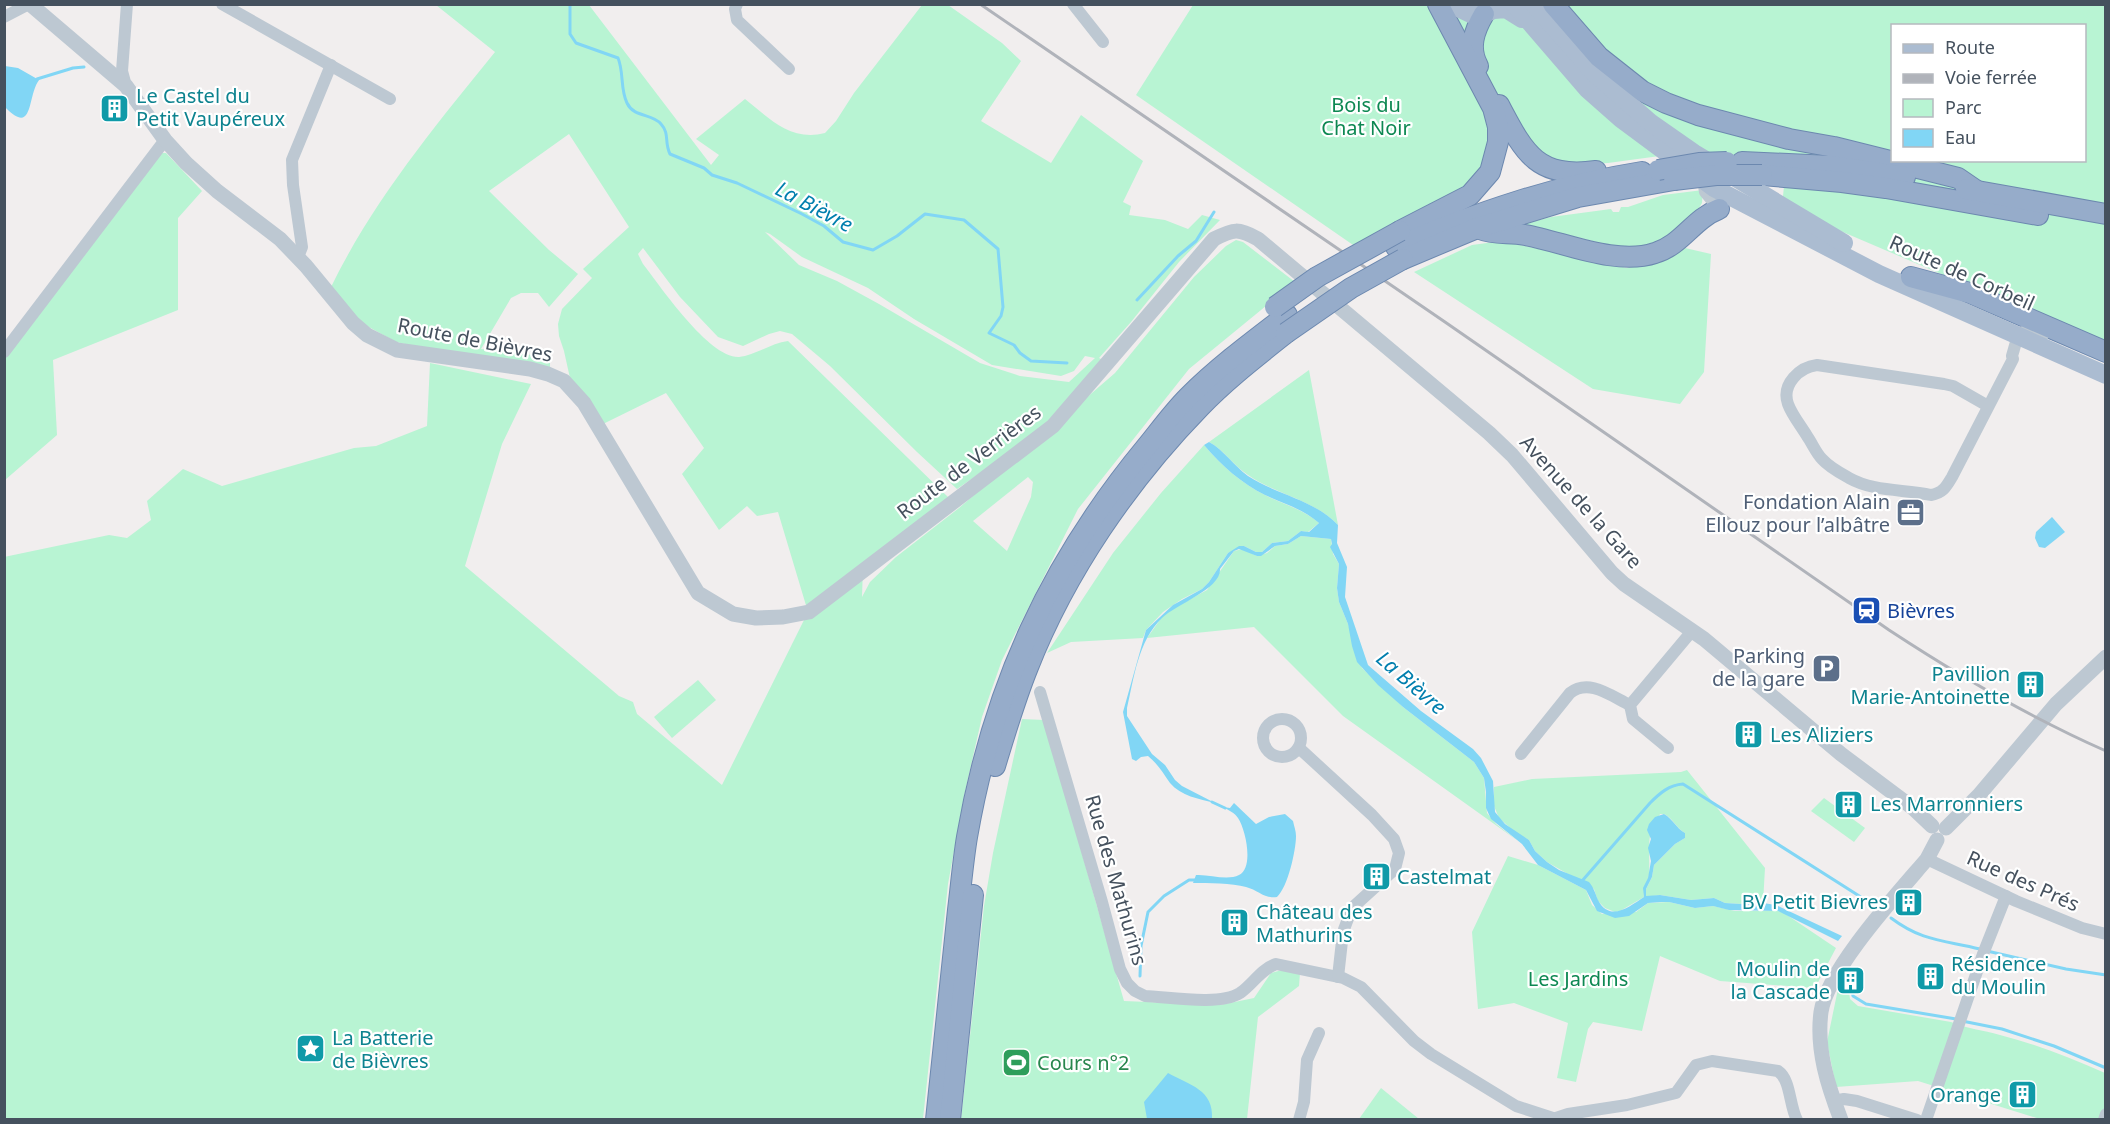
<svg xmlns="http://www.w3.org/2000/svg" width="2110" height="1124" viewBox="0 0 2110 1124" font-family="'Noto Sans',sans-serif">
<rect width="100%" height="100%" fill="#f1eeee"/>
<g fill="#b8f4d3" fill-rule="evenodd">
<path d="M436,5H589L711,165L719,155L696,139L745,99C769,118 791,142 825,133L836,121L854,93L922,5H948L1002,43L1021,61L981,121L1051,163L1081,115L1143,161L1123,202L1131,206L1129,215L1165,220L1188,229L1202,215L1220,220L1179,262L1131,322L1099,358L1105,361L1050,425L957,489L917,452L830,366L792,334L780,331L769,334L743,346L718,337L680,297L643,248L638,254L643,264C661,287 709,358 739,357C754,356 771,343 788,341L949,498L863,567L862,597L870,582L896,557L959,508L1115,373L1194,277L1226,246L1236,240L1243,242L1295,282L1189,369L1078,509L1002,660L982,717L964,796L948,884L923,1119H5L4,557L109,535L127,538L151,520L147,501L183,469L222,486L354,448L376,446L427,426L430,363L531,384L502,444L465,566L619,696L633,702L637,714L722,785L808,612L778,512L757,516L747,506L719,530L682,474L704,448L666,393L603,424L570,378L564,351L559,336L558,324L562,309L592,278L583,269L629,227L569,134L489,191L549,250L578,274L549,307L538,293H521L511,298L481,349L550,357V368L455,355L396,342L358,321L331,287C373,201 435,126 495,52ZM765,232L770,234L802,257L868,288L914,319L992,365L1061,376L1074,371L1085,356L1095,358L1069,382L1020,376L980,363L879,304L837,281L799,265ZM1028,477L1033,482L1031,497L1007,551L973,521Z"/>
<path d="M1193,5H2105V344L1782,206L1784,186L1704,150L1608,163L1558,166L1523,142L1494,143L1469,191L1356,247L1136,95ZM1892,26H2084V160H1892Z"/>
<path d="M158,153H166L202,191L178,218V310L53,360L57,435L5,480L4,358Z"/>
<path d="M1703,190L1702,203L1693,218L1664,242L1625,249L1523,224L1551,217L1611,209L1613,212H1619L1621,207H1628L1663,195Z"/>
<path d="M1502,241L1627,268L1685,248L1711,254L1704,372L1680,404L1593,389L1414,272L1472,245Z"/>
<path d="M1309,370L1338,525C1314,500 1277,495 1248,475C1234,466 1224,450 1209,442Z"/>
<path d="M1204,445C1221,465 1242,484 1265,495C1284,505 1303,509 1319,523L1308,532L1301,531L1288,541L1272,543L1262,552H1256L1244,546L1228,553L1209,582L1202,589L1182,599L1163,612L1146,630L1143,638L1071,642L1047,653L1113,553L1161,493Z"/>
<path d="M1301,536L1331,539L1333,554L1339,564L1337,588L1339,602L1348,624L1362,668L1403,707L1474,762L1484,778L1487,813L1496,824L1518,841L1343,716L1254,627L1147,638L1162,617L1174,608L1207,590L1234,551L1243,549L1257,556L1267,553L1275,546L1288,544Z"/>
<path d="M698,680L716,700L672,738L654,717Z"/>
<path d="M1022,719L1044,720L1124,1001L1220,1005L1254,998L1271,973L1282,970L1300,973L1299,986L1258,1017L1247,1119L961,1120L984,906L993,853Z"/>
<path d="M1687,770L1765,868L1763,903L1741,904L1725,903L1714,898L1691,900L1660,895L1646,897V889L1652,877L1654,865L1675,844L1685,838V833C1676,828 1673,818 1664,814H1660C1657,820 1651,829 1650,836C1648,848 1650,861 1649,874C1648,883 1643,888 1644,897L1620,911L1615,912L1605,908L1598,901L1594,889L1547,862L1535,851L1529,840L1516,833L1499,818L1494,806V787L1532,779L1681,772Z"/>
<path d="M1824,798L1865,828L1854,842L1811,811Z"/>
<path d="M1508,856L1538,865L1586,890L1592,905L1602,914L1636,912L1648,903L1669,902L1695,908L1713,906L1735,911H1778L1784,913L1836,948L1815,988L1720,981L1660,956L1642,1031L1593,1022L1588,1029L1576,1082L1557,1078L1568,1023L1514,1003L1478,1009L1472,932Z"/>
<path d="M1839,984L1849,992L1850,999L1858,1006L1951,1022C1967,1029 1983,1030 2000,1035C2036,1044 2071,1058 2105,1073V1119H2040L1918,1081L1836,1087L1827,1042Z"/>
<path d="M1381,1088L1419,1119H1359Z"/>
</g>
<g fill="#81d6f5">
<path d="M5,66L18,68L39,80C27,96 34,137 5,107Z"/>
<path d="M1209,442C1224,450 1234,466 1248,476C1277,495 1313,499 1338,525L1337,543L1347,567L1345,597L1368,665L1421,711L1473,749L1481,758L1493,781L1495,812L1505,824L1529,840L1535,851L1547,862L1559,870L1589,882C1594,888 1595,893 1598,900C1610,923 1630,906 1644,897L1643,888L1648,878L1651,861L1648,848L1651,839L1647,830L1649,824L1655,817L1664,814C1673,819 1676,828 1685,833V838L1675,844L1654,865L1652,877L1646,889V896L1660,895L1691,900L1714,898L1725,903L1741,904L1763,903L1776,905L1842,936L1838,941L1778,911L1729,910L1713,906L1695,908L1669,902H1661L1648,903L1629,916L1615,918L1597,911L1586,890L1538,865L1522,844L1491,819L1486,808V792L1484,778L1474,762L1403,707L1378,685L1357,662L1352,646L1348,624L1339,602L1337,588L1339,564L1330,547L1332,544L1331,539L1301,536L1288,544L1275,546L1261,556H1257L1239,549L1234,551L1220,569C1221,589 1176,604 1162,618C1138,641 1134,678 1127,708V716L1152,754L1165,765L1175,780L1182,786L1215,803C1199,799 1181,796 1170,783C1163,773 1158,764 1148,756L1141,757L1136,761L1132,759L1123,712L1146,630L1173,605L1202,589L1209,582L1228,553L1239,546H1244L1256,552H1262L1272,543L1288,541L1301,531L1309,532L1319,523C1303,509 1284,504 1265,495C1242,484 1221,465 1204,445Z"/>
<path d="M2052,517L2065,532L2045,548L2039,547L2035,538L2036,532Z"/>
<path d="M1234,803L1256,824L1269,817L1285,814L1293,821C1294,826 1296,831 1296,836C1296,850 1288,887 1277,897C1264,899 1258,890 1246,887C1232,883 1208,883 1193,883L1196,875C1209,874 1227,881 1239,875C1254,868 1246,830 1238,818C1235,813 1228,810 1223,807L1230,808Z"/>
<path d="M1168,1073C1190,1085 1214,1090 1212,1119H1147L1144,1102Z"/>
</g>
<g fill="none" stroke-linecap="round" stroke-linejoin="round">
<g stroke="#81d6f5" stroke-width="3">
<path d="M570,4V34L576,43L618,58C624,72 620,89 627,103C634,118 652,113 661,124C670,134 664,142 670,154L704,168L712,175L737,183L802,214L824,226L843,242L873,250L897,236L925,214L964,220L998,249L1003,307L1001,316L989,333L1014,345L1020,353L1031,361L1067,363"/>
<path d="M37,79L73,68L84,67"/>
<path d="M1137,300L1178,256L1196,241L1214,212"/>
<path d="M1212,802L1225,808"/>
<path d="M1582,881L1650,803C1660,793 1669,785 1683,784L1875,906"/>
<path d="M1891,918C1923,942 1944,940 1980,949"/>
<path d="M1987,951L2066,969L2106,975"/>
<path d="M1140,976L1141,946L1148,912L1164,896L1189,880H1196"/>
<path d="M1851,984L1853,996L1866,1004L1956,1019"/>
<path d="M1962,1021L2002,1029L2054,1046L2106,1068"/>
</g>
<defs>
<g id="trunk">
<path d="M1553,4L1599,57L1642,91L1666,103L1698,115L1789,139L1834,147L1958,178L1977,191"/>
<path d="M1478,66C1468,48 1474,31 1484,14"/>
<path d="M1499,105C1524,152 1536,179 1596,171"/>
<path d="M1742,162L1831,166L1905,177"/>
<path d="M1762,175L1842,182L1886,188L2038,215"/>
<path d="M1966,189L2106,214"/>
<path d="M1480,229C1494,235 1509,232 1525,235C1564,242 1616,266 1655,253C1682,245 1693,219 1719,209"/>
<path d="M1400,231L1470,195L1490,172L1498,142V127L1493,108L1438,4"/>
<path d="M1396,247C1478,212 1554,186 1642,172"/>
<path d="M1403,259L1477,228L1578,197L1674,180"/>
<path d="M1911,277L1970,293L2106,352"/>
<path d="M995,766C1005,733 1015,699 1028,667C1066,571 1128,481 1200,407C1226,380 1256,357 1286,333"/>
<path d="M936,1120C943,1050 950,980 958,910C961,886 963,861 967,837C993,687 1050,563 1147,446C1160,430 1173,412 1188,397C1218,367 1253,341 1287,315"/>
<path d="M950,1120L973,895"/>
</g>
</defs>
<use href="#trunk" stroke="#6c88af" stroke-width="22"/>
<g stroke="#bdc8d2" stroke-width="12">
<path d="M222,4L390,99"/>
<path d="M737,4L735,9L737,20L789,69"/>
<path d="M1073,4L1103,42"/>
<path d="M4,17L29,4"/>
<path d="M126,86L122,71L127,4"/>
<path d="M1703,180L1705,192L1719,209"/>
<path d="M298,257L302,247L293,185L292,160L331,65"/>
<path d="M4,352L165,140"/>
<path d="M1988,406L1953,386L1944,384L1817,365C1800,367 1781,384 1788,404C1792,415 1801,426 1807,436C1812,443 1816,453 1822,459C1829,467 1840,473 1849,478C1874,492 1903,489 1931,495C1943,493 1946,487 1952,477L2013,359L2012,356L2018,335L2023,332L2044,334"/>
<path d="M1040,692L1102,902L1120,969L1127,983L1135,991L1145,996C1169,997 1220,1006 1240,993C1253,984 1261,969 1276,964L1343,978L1361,987L1414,1041L1431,1054L1516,1106L1559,1120"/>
<circle cx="1282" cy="738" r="19"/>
<path d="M1299,748L1372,815L1394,839L1399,853L1395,869L1352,908L1343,932L1338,977"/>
<path d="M1668,748L1633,719L1630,705L1692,631"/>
<path d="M1521,754L1570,693C1589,678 1611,696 1630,705"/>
<path d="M1927,859L2016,901L2082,928L2106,934"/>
<path d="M1834,1101L1844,1099L1857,1101L1917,1120"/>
<path d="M1556,1118L1568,1114L1627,1105L1676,1093L1696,1065L1712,1061L1778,1071C1791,1080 1789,1105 1797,1120"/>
<path d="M1299,1120L1304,1102L1307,1060L1319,1033"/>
<path d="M1926,1120L1983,954L2006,896"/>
<path d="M2104,1120L2106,1114"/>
</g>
<g stroke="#bdc8d2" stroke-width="15">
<path d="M30,4L126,86L165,140L186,163L217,191L280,239L306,266L353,323L367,335L397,350L530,369L548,374L564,381L584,403L698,593L733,614L756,618L783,617L809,612L1053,426L1214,239C1234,229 1238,228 1258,239L1489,433L1512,455L1612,573L1624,584L1704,639L1841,754L1913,808L1932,826"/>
<path d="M1946,828L1979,795L2056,704L2106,657"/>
<path d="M1841,1120C1828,1086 1816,1050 1821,1012C1827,970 1898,893 1927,859L1937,840"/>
</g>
<g stroke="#abbcd1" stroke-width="18">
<path d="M1450,4L1471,14H1484L1494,10L1506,9L1522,19"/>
<path d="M1514,4L1587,89L1621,119L1714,188L1879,274L2106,375"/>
<path d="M1534,4L1593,72L1651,123L1694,153L1844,243"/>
</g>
<use href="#trunk" stroke="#96acca" stroke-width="20"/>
<path stroke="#b0b3ba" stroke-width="3" d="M980,4L1445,322L1889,630C1959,676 2029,717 2106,751"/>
<defs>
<g id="trunk-bridge">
<path d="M1658,170L1699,163L1727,162"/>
<path d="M1674,180L1716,175H1762"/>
<path d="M1275,307L1317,277L1400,231"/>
<path d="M1286,333L1351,288L1403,259"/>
</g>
</defs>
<use href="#trunk-bridge" stroke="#6c88af" stroke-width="22" stroke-linecap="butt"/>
<use href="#trunk-bridge" stroke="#96acca" stroke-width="20"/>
</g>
<defs>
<symbol id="building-square" viewBox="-11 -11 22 22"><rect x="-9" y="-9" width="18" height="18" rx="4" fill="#0f9aa8" stroke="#fff"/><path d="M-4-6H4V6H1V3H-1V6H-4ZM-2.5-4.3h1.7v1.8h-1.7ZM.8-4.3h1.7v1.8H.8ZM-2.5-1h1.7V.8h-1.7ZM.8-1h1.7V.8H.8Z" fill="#fff"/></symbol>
<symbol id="office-square" viewBox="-11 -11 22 22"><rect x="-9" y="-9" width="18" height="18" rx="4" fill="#5c6f8a" stroke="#fff"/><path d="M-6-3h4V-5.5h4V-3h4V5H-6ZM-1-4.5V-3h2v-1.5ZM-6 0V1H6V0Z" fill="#fff"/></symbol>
<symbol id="station-square" viewBox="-11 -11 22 22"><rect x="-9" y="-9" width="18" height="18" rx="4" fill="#1a4fb4" stroke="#fff"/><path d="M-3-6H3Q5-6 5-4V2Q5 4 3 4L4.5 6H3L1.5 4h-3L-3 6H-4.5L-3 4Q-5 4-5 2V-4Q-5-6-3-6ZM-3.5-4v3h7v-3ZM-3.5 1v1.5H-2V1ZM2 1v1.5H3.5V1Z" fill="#fff"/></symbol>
<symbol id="parking-square" viewBox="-11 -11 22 22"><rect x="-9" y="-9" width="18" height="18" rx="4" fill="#5c6f8a" stroke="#fff"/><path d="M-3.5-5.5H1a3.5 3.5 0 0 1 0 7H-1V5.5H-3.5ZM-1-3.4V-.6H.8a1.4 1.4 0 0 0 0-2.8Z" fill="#fff"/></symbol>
<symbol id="sight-square" viewBox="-11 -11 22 22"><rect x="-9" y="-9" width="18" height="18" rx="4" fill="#0f9aa8" stroke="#fff"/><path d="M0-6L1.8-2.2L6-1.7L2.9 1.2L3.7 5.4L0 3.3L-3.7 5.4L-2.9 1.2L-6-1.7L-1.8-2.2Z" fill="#fff"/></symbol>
<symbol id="stadium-square" viewBox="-11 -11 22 22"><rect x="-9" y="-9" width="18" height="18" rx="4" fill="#2e9e5b" stroke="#fff"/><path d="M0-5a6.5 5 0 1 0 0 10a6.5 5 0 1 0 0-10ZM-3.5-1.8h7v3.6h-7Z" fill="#fff"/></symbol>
</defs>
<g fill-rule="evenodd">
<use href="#building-square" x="98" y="92" width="33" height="33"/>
<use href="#office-square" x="1894" y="496" width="33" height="33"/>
<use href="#station-square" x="1850" y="594" width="33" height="33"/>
<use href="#parking-square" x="1810" y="652" width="33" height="33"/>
<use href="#building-square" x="2014" y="668" width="33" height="33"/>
<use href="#building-square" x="1732" y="718" width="33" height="33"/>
<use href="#building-square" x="1832" y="788" width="33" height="33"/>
<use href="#building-square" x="1360" y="860" width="33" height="33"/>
<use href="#building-square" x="1892" y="886" width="33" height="33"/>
<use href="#building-square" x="1218" y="906" width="33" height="33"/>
<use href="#building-square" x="1914" y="960" width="33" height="33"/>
<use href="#building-square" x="1834" y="964" width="33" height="33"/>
<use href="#sight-square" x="294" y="1032" width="33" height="33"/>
<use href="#stadium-square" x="1000" y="1046" width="33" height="33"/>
<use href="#building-square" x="2006" y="1078" width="33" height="33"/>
</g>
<g text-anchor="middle" stroke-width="4.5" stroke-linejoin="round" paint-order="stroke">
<g font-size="20" fill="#0d838f" stroke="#fff" text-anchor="start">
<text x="136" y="103">Le Castel du<tspan x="136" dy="23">Petit Vaupéreux</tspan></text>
<text x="2010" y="681" text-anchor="end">Pavillion<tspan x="2010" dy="23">Marie-Antoinette</tspan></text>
<text x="1770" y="742">Les Aliziers</text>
<text x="1870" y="811">Les Marronniers</text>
<text x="1397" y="884">Castelmat</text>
<text x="1888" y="909" text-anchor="end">BV Petit Bievres</text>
<text x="1256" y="919">Château des<tspan x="1256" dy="23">Mathurins</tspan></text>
<text x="1951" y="971">Résidence<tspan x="1951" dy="23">du Moulin</tspan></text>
<text x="1830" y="976" text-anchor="end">Moulin de<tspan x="1830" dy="23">la Cascade</tspan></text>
<text x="332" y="1045">La Batterie<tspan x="332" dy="23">de Bièvres</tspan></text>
<text x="2001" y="1102" text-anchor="end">Orange</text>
</g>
<g font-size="20" fill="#0d8852" stroke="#fff">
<text x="1366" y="112">Bois du<tspan x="1366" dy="23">Chat Noir</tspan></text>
<text x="1578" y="986">Les Jardins</text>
</g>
<g font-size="20" fill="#45515e" stroke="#fff">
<text transform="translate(1962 273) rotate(24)" y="7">Route de Corbeil</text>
<text transform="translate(475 340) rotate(11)" y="7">Route de Bièvres</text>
<text transform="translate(969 462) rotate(-37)" y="7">Route de Verrières</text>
<text transform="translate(1581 502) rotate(48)" y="7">Avenue de la Gare</text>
<text transform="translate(1116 880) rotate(74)" y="7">Rue des Mathurins</text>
<text transform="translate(2023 881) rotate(24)" y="7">Rue des Prés</text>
</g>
<g font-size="20" fill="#4e5e75" stroke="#fff" text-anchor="end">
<text x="1890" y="509">Fondation Alain<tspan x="1890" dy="23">Ellouz pour l’albâtre</tspan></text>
<text x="1805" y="663">Parking<tspan x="1805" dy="23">de la gare</tspan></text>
</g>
<g font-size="20" fill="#164399" stroke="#fff" text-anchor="start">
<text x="1887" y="618">Bièvres</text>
</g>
<g font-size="20" fill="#27864d" stroke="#fff" text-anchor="start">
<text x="1037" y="1070">Cours n°2</text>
</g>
<g font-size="21" font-style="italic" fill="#017fae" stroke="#fff">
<text transform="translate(814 207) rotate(28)" y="7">La Bièvre</text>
<text transform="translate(1411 683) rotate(41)" y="7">La Bièvre</text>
</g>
</g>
<rect width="2110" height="1124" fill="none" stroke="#45515e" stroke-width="12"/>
<rect x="1891" y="24" width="195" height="138" fill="#ffffff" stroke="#b5b9bf" stroke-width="1.5"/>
<rect x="1903" y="44" width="30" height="9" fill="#abbcd1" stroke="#b5b9bf" stroke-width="1.5"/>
<text x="1945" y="54" font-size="18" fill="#45515e">Route</text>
<rect x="1903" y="74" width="30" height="9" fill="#b0b3ba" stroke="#b5b9bf" stroke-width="1.5"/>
<text x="1945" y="84" font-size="18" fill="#45515e">Voie ferrée</text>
<rect x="1903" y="99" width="30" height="18" fill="#b8f4d3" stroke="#b5b9bf" stroke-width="1.5"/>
<text x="1945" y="114" font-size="18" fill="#45515e">Parc</text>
<rect x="1903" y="129" width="30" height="18" fill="#81d6f5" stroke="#b5b9bf" stroke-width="1.5"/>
<text x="1945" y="144" font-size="18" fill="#45515e">Eau</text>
</svg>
